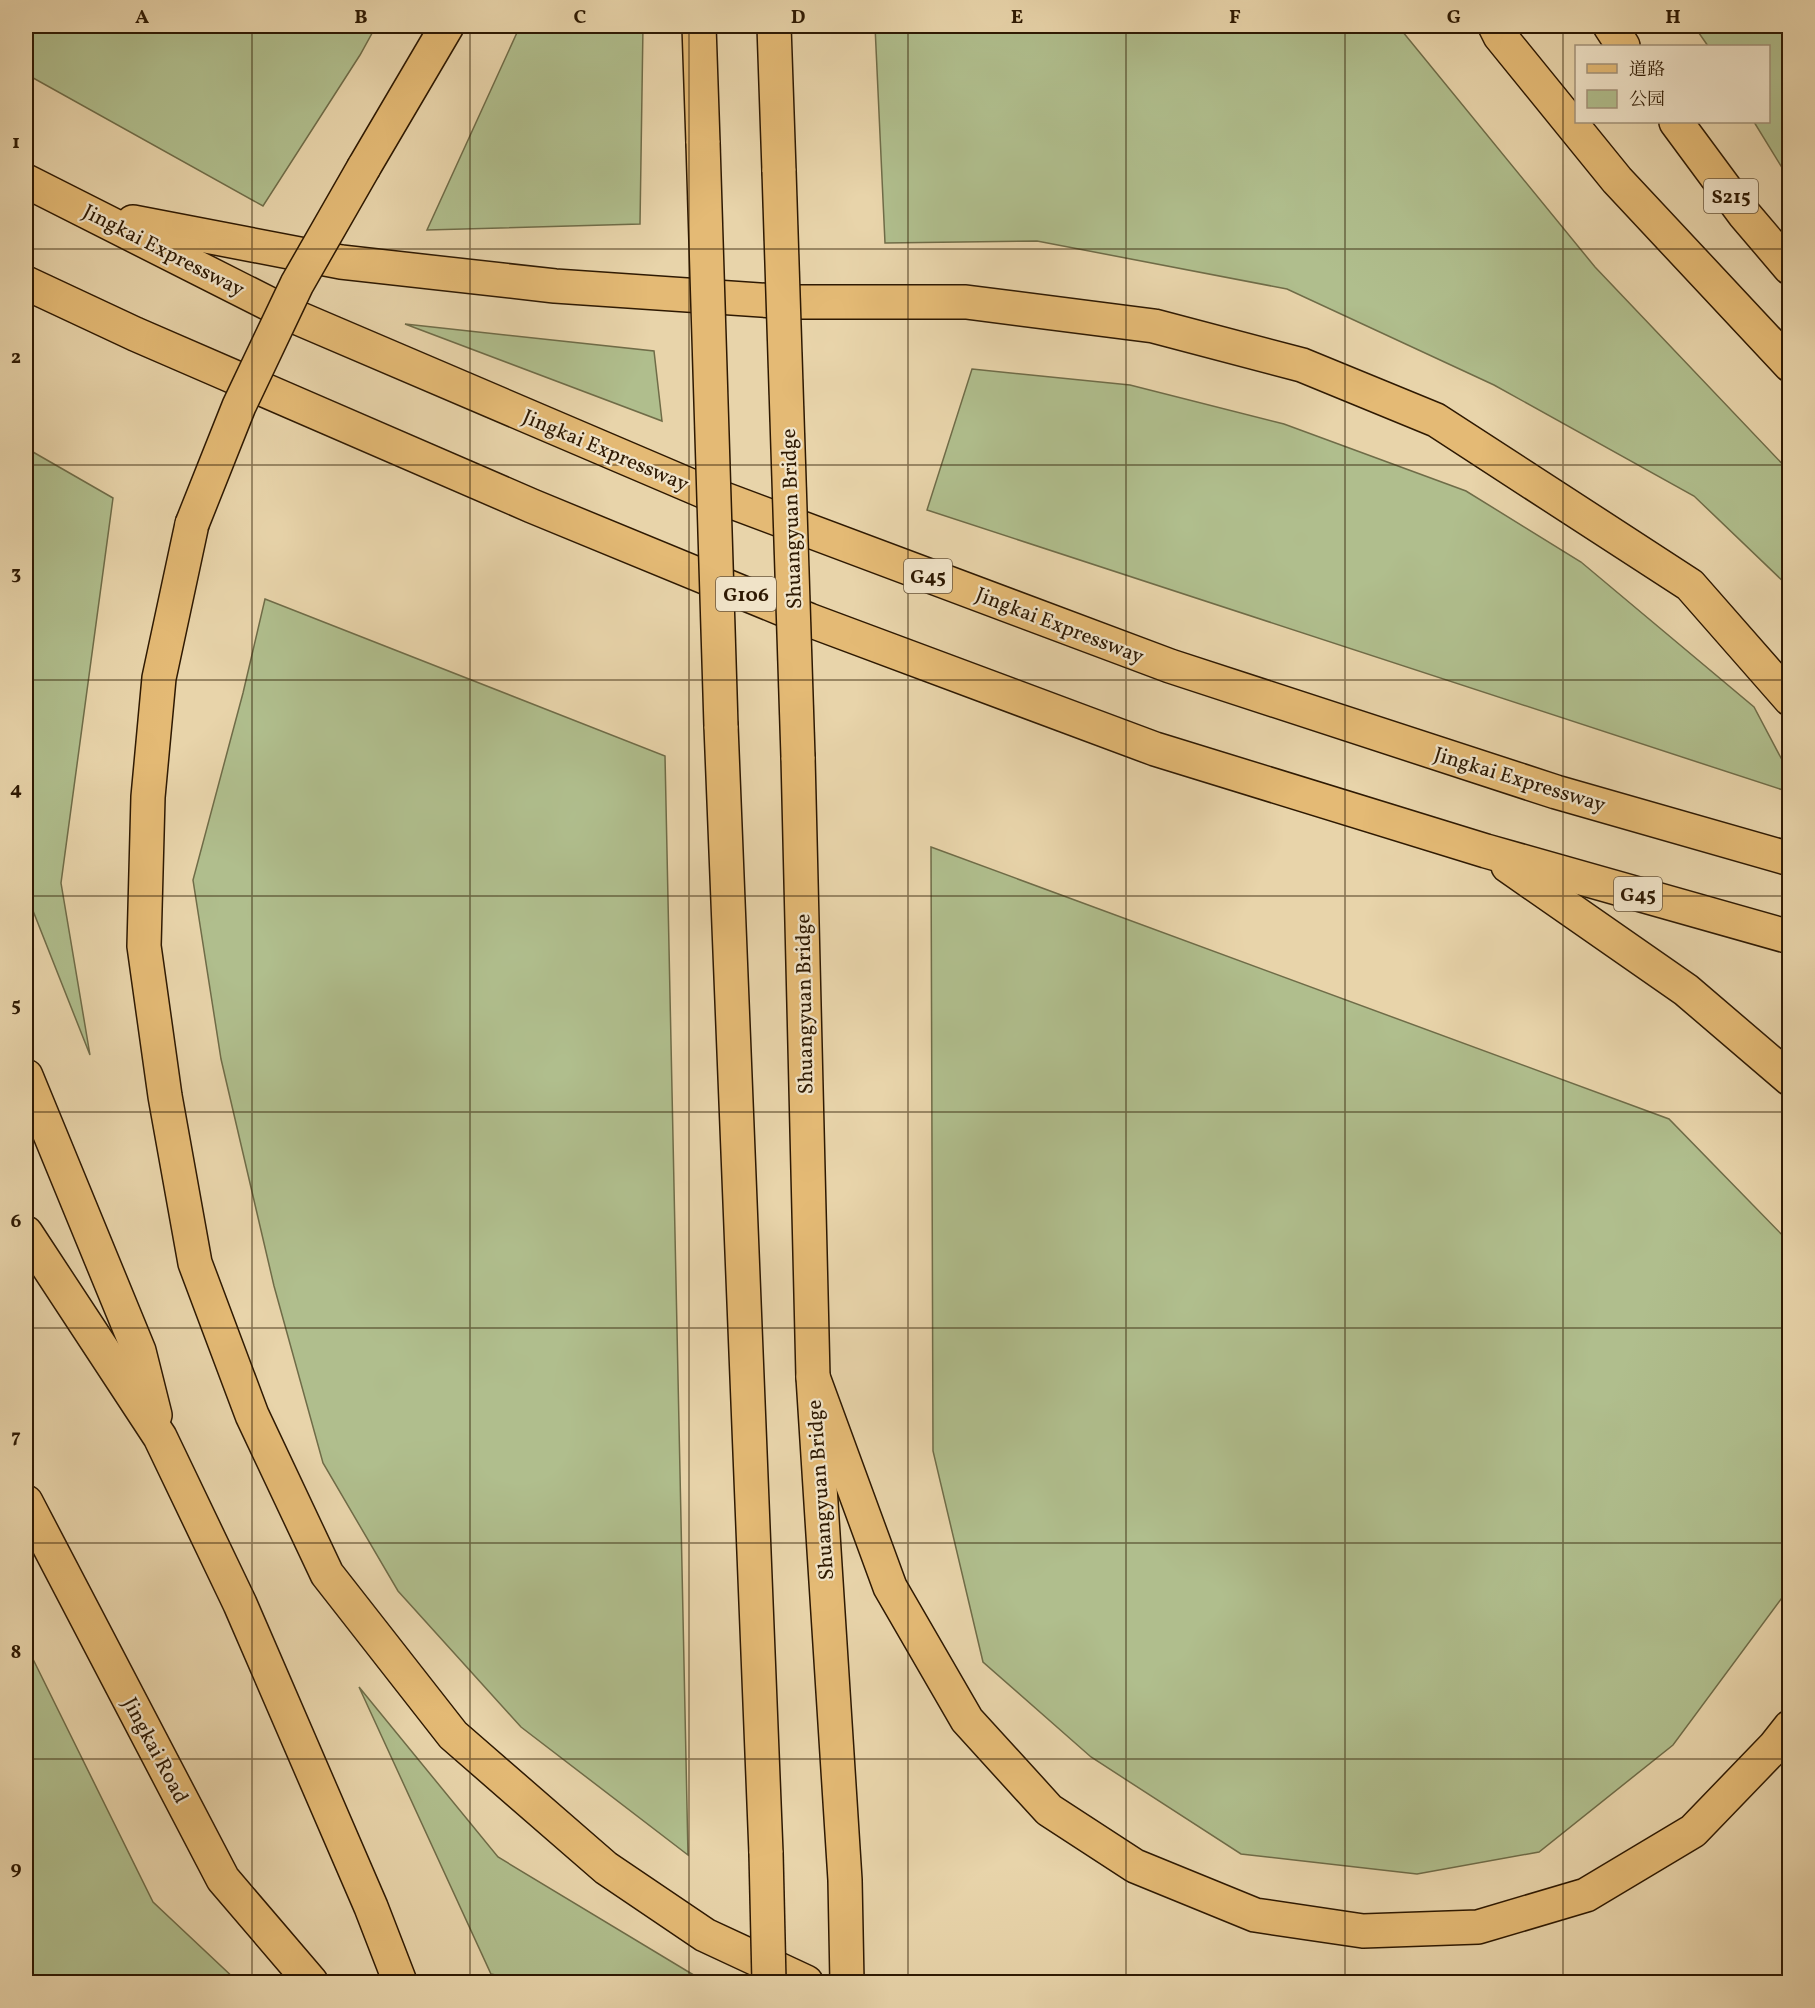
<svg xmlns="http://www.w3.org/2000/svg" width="1815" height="2008" viewBox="0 0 1815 2008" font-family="Vollkorn,'Noto Serif SC',serif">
<rect width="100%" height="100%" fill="#e8d4aa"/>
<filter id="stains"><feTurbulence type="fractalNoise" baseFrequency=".00333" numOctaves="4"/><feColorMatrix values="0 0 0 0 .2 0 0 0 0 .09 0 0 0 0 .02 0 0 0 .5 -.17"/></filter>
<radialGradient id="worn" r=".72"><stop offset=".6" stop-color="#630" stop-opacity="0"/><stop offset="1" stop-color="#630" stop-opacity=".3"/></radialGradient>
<g fill="#b0be8d" stroke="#6f6c48" stroke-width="1.5">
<path d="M26,26H376L360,55L263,206L26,74Z"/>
<path d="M520,26H643L640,224L427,230Z"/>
<path d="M875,26H1398L1595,267L1789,471V587L1694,496L1494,385L1287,289L1037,241L885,243Z"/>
<path d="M1694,26H1789V179L1754,122H1768V46H1708Z"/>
<path d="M405,324L654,351L662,421Z"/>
<path d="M972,369L1130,385L1284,424L1466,491L1581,562L1754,707L1789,773V792L927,510Z"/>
<path d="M26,448L113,498L61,883L90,1055L26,893Z"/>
<path d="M265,599L665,756L688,1855L521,1727L398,1591L323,1463L274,1286L221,1059L193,880L243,693Z"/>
<path d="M931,847L1669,1119L1789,1242L1790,1581L1787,1591L1673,1745L1539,1852L1417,1874L1241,1854L1091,1757L983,1662L933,1451Z"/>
<path d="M26,1645L153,1902L238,1982H26Z"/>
<path d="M359,1687L498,1857L697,1977V1982H529L491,1974Z"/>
</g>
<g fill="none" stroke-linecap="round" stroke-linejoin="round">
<defs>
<g id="primary">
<path d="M1610,26L1623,46"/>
<path d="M1676,122L1744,214L1790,268"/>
<path d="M26,1502L223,1879L311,1982"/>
</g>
<g id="highway">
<path d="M699,26L703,143"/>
<path d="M774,26L779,171"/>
<path d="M1495,26L1500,36L1617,180L1790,365"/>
<path d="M364,167L447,26"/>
<path d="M26,181L291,315L703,491L1170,666L1556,792L1790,859"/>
<path d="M133,222L341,262L555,286L790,302H966L1154,326L1302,365L1436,420L1690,585L1790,699"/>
<path d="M26,283L135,334L532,506L809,620L1155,749L1486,851L1790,937"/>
<path d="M192,524L159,678L148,797L144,946L165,1096L195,1263L252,1415L327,1574L453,1735L606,1868L705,1935L806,1982"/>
<path d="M721,726L766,1853"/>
<path d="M798,757L813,1377L845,1880L847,1982"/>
<path d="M1508,866L1686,990L1790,1079"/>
<path d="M26,1076L139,1351L155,1415"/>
<path d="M26,1233L160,1437L240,1604L371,1907L400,1982"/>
<path d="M813,1377L890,1587L967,1720L1049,1810L1135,1866L1255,1915L1363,1931L1478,1927L1586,1895L1693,1831L1775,1746L1790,1727"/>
</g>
</defs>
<use href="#primary" stroke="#2e1902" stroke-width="36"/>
<use href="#highway" stroke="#2e1902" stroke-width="36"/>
<use href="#primary" stroke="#e4ba75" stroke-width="33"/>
<use href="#highway" stroke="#e4ba75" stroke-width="33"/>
<defs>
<g id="highway-bridge">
<path d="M703,143L721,726"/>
<path d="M779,171L798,757"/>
<path d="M192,524L239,406L297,284L364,167"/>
<path d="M766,1853L769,1982"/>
</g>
</defs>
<use href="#highway-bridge" stroke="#2e1902" stroke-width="36" stroke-linecap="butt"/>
<use href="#highway-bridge" stroke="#e4ba75" stroke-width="33"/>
</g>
<path fill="none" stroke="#2e1902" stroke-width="1.5" stroke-opacity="0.55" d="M252,26V1982M470,26V1982M689,26V1982M908,26V1982M1126,26V1982M1345,26V1982M1563,26V1982M26,249H1790M26,465H1790M26,680H1790M26,896H1790M26,1112H1790M26,1328H1790M26,1543H1790M26,1759H1790"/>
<g text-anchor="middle" stroke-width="4.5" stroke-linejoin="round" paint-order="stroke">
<g fill="#f0e3c8" stroke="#68563d" stroke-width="1.5">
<rect x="1704" y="179" width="54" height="34" rx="4.5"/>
<rect x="904" y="559" width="48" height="34" rx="4.5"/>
<rect x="716" y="577" width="60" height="34" rx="4.5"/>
<rect x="1614" y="877" width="48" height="34" rx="4.5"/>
</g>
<g font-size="20" font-weight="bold" fill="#2e1902">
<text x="1731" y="203">S215</text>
<text x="928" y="583">G45</text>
<text x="746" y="601">G106</text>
<text x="1638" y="901">G45</text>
</g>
<g font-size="21" fill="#2e1902" stroke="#f0e3c8">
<text transform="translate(164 250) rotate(27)" y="7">Jingkai Expressway</text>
<text transform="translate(606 450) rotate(23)" y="7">Jingkai Expressway</text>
<text transform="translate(791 519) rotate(-92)" y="7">Shuangyuan Bridge</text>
<text transform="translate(1060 625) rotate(21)" y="7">Jingkai Expressway</text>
<text transform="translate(1520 779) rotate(17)" y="7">Jingkai Expressway</text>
<text transform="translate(804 1004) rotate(-91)" y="7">Shuangyuan Bridge</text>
<text transform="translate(820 1490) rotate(-94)" y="7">Shuangyuan Bridge</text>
<text transform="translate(156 1750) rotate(62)" y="7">Jingkai Road</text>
</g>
</g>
<rect width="1815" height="2008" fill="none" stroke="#e8d4aa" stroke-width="66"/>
<rect x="1575" y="45" width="195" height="78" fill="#f0e3c8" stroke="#a29279" stroke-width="1.5"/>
<rect x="1587" y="64" width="30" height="9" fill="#e4ba75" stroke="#a29279" stroke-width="1.5"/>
<text x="1629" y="75" font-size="18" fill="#2e1902">道路</text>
<rect x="1587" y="90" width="30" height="18" fill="#b0be8d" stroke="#a29279" stroke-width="1.5"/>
<text x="1629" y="105" font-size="18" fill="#2e1902">公园</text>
<rect x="33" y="33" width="1749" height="1942" fill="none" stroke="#2e1902" stroke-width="2"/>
<g font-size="20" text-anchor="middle" font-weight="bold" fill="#2e1902">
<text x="142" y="23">A</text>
<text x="361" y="23">B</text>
<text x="580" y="23">C</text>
<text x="798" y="23">D</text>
<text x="1017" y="23">E</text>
<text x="1235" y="23">F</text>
<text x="1454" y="23">G</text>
<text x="1673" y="23">H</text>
<text x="16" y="148">1</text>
<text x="16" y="363">2</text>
<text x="16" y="579">3</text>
<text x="16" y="795">4</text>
<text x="16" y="1011">5</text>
<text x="16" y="1227">6</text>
<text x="16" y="1442">7</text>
<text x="16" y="1658">8</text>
<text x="16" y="1874">9</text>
</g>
<rect width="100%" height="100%" filter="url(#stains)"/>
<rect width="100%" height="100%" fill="url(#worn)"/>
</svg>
